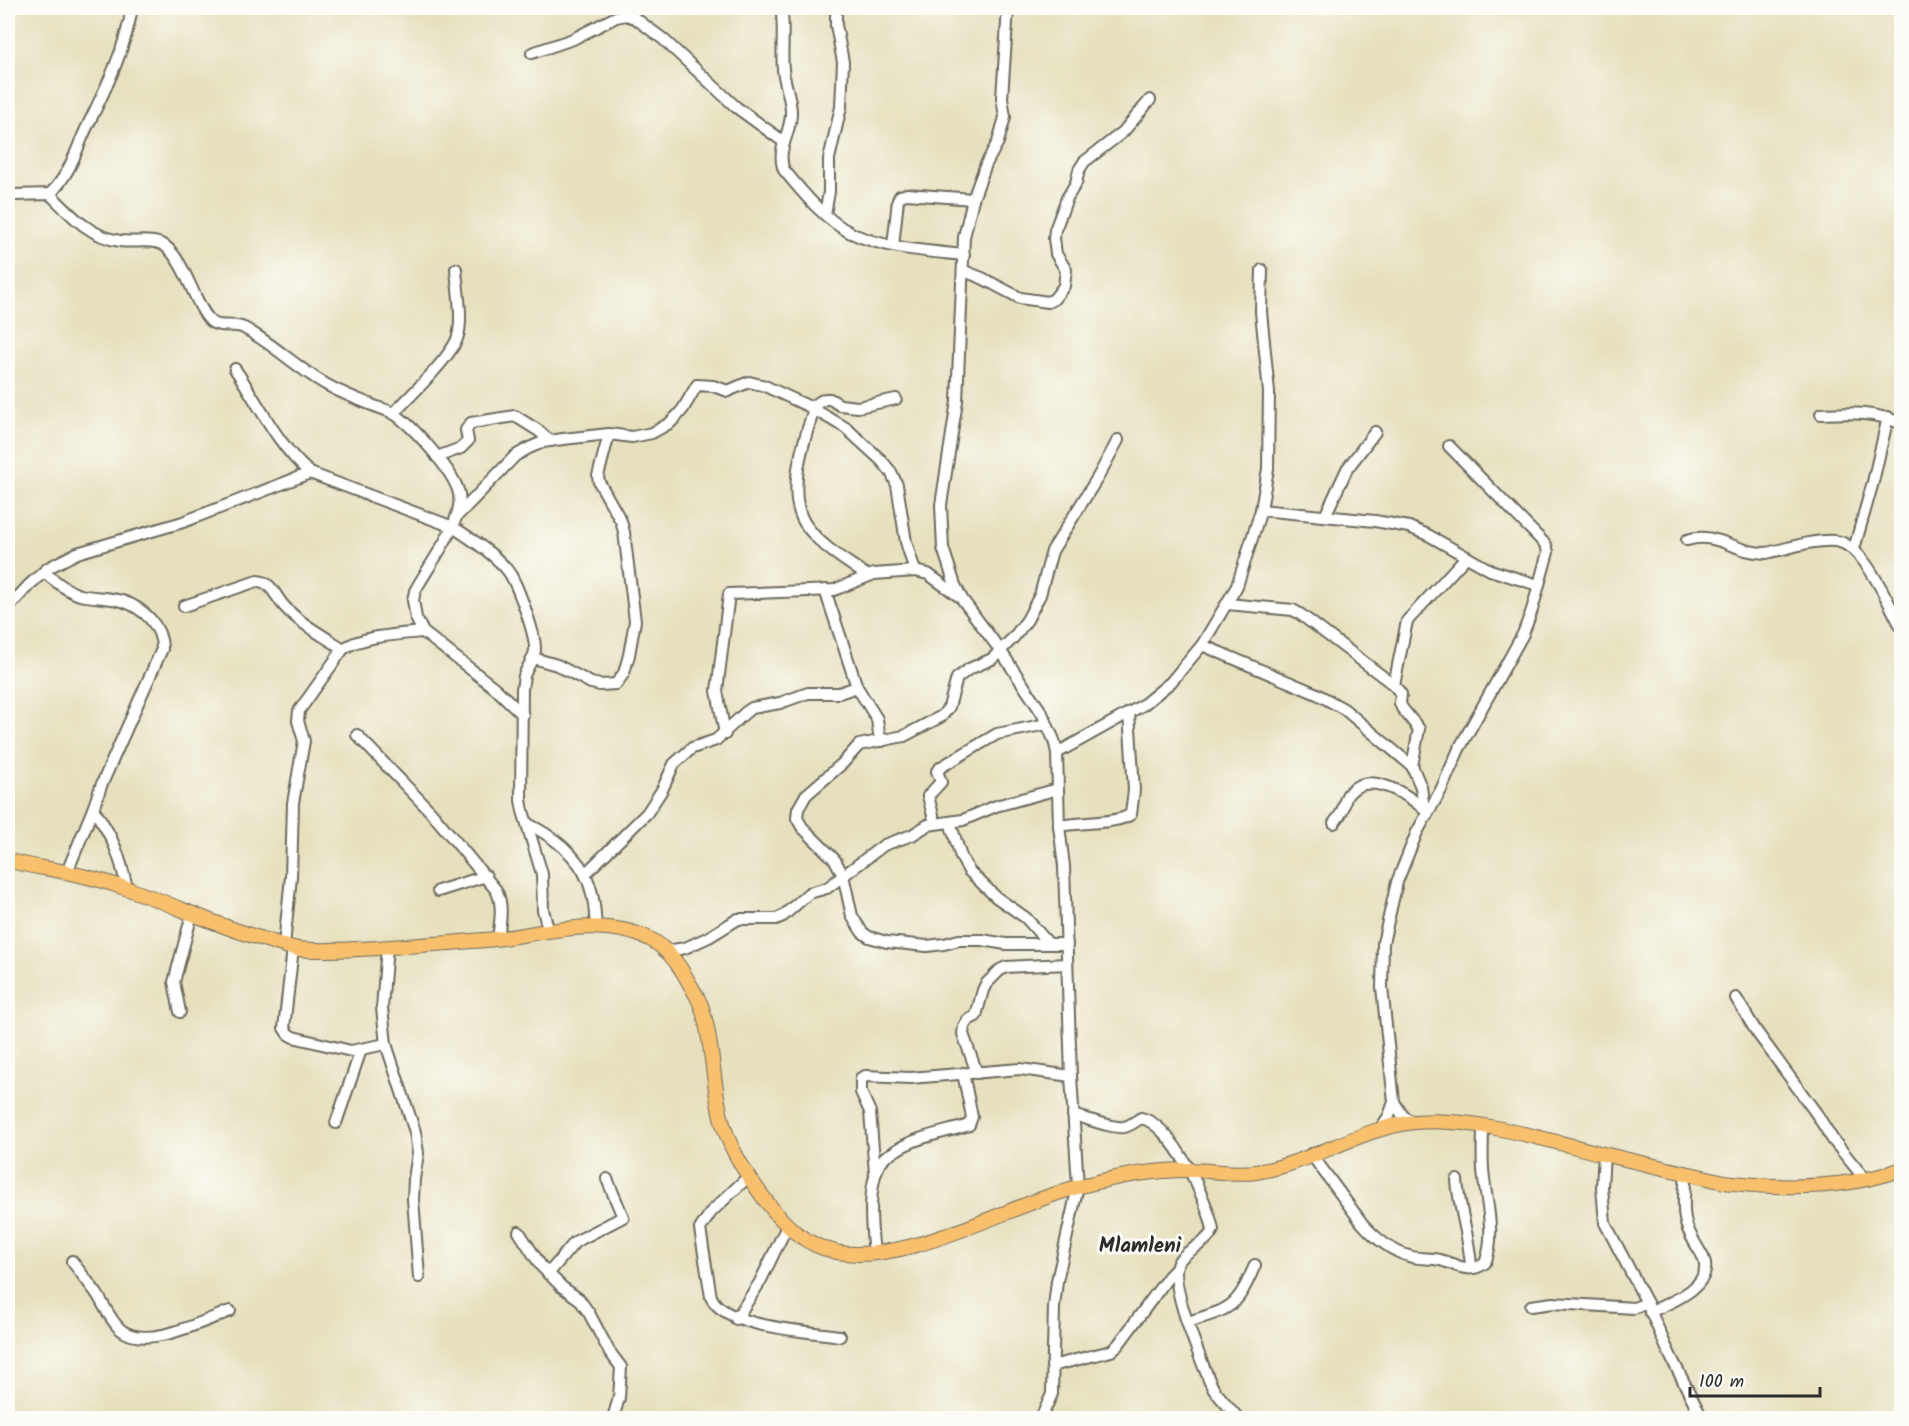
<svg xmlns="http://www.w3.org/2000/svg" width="1909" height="1426" viewBox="0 0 1909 1426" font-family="Kalam,sans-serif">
<rect width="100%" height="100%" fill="#fdfcf7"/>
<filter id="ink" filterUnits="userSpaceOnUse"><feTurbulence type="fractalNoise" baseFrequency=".0167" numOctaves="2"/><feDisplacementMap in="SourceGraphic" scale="12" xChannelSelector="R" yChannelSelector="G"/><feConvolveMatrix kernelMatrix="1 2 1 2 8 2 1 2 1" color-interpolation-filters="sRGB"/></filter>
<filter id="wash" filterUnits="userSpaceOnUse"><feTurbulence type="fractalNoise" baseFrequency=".008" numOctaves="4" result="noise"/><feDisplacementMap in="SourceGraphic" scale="24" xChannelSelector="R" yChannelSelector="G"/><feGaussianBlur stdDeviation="1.35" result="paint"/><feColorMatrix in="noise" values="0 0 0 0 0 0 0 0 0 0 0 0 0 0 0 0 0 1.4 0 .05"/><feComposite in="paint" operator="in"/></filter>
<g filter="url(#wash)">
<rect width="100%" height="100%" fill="#e6e0bd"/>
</g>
<g filter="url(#ink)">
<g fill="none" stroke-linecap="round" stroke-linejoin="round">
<defs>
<g id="minor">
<path d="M781,8C785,27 781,49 783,69C784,84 792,99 791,115C790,135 776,150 784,170C802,192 825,220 851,233C886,249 926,251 964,255"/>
<path d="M1008,8L1002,98L1005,117L998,142L986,164L973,199L964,237L957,401L941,505L943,548L955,585L962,599L1000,650L1042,713L1054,740L1057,753L1059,826L1064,866L1071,1076L1078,1186L1057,1281L1054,1307L1052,1394L1041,1418"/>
<path d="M532,53L573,39L616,17L626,15L635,18L663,39L736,107L784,142"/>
<path d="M8,193L15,195L50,194C71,172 74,155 86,129C105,90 125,51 132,8"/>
<path d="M50,194C70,214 90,237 120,241C134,243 153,238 165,246C186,261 197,313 213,323C222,328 234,323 244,328C272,343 295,366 322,382C338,392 355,398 372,405C379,408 387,410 393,413C412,425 455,472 459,494C464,522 429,564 415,591L413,600L416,618L423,632L496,689L523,715"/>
<path d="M825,214L829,192V159L841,107L843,62L836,25V8"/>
<path d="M893,246L898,200L900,196L907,194L973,199"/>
<path d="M964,271L982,278L1020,298L1048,302L1054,299L1064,286L1066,270L1056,254L1054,238L1055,230L1067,198L1076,183L1079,170L1084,162L1123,132L1150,100"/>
<path d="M235,369C259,404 277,445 310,473L453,527C470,538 496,555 508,571C517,583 536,635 535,650C534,660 527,666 524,676C523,680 523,685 522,689L521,800L523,811L542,874L543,910L548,929"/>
<path d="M810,407L825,399H830L840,405L858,407L896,399"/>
<path d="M814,409C804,441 786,491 804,522C818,545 846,561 868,576"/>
<path d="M393,414C410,396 449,359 457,339C464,321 457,288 456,269"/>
<path d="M1821,414C1849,413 1875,411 1902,424"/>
<path d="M437,457L461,448L468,441L466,430L471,423L515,416L539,431L550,441"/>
<path d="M1261,510L1375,521L1409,527L1428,535L1490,570L1538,585"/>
<path d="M459,514L515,456L529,448L543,442L563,439L609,434L632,437L652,433L670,423L677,416L683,409L697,385L713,386L728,391L749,382L765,386L810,407L846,428L881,460L891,472L897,485L906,542L915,571"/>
<path d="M1325,516L1347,469L1375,432"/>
<path d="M1687,540C1717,531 1735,553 1766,553C1788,549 1813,539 1835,541C1864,543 1888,604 1902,628"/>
<path d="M1854,549L1873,482L1888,417"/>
<path d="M44,572C55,581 67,591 80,595C94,598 109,597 122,601C144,608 162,626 162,649L101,786L93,809L67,872"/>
<path d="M1227,604L1293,610L1300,614L1394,685L1401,694L1400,703L1402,708L1419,729L1412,766"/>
<path d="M184,606L257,581C271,581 275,596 284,606C300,624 323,635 343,649"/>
<path d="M8,608L28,586L48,568L77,553L183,522L310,473"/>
<path d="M1202,645L1317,694L1344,709L1412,766L1421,787L1424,809"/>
<path d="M533,658L557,665L591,683L600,685L616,684L624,673L629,655L635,621L624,532L621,521L599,482L598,476L609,434"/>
<path d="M1394,685L1407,621L1466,557"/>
<path d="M857,687L877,719L879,734L882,741"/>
<path d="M725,734L717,691L729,594L834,590L874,574L915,571L928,574L960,597"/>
<path d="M357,735L431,812L496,890C504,905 500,922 498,939"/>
<path d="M1057,753L1143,705L1171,682L1202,645L1237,586L1261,510L1268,469L1269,392L1261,312L1262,270"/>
<path d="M93,809C113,836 120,856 127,888"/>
<path d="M950,822L961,857L969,871L996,897L1026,918L1048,943"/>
<path d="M935,823L928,796L941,782L937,771L941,767L997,734L1047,724"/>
<path d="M1334,823C1337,819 1340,816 1342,811C1345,805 1344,798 1349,793C1368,770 1408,794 1425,810"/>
<path d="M528,824C551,835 579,856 588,881C594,896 595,912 596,928"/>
<path d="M1059,826C1077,822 1120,824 1131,814L1134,790L1129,713"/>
<path d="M585,874L647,813L662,790L674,764L692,748L716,740L746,712L752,708L780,703L808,693H839L857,687L825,590"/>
<path d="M438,891L486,876"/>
<path d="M1067,944H1006L982,940H959L944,944L927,946L887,942L869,937L862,932L852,916L843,875L835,860L802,827L797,818L798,809L806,795L843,763L859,745L904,736L942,716L949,707L957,678L969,669L992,659L1014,637L1027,620L1040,595L1052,551L1098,477L1118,440"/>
<path d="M284,945L291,877L293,803L304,741L298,721L299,711L343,649C361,636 401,634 423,632"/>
<path d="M387,947L382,1008L386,1044L415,1132L418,1153L414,1179L413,1199L419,1277"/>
<path d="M293,948L284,1028L288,1034L293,1037L351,1051L386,1044"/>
<path d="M667,951L685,948L709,937L738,919H776L783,916L809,893L827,888L884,845L912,835L928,825L963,820L996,806L1058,789"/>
<path d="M1736,998L1756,1031L1816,1113L1833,1140L1865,1179"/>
<path d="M180,1012L174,982L192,914"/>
<path d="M977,1073L963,1034L964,1026L968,1020L976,1016L983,990L986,984L1000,970L1006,967L1067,964"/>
<path d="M1394,1102L1403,1116L1412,1122"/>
<path d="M1073,1115C1086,1118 1114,1129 1124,1127C1130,1126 1136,1121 1141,1118C1172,1124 1208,1201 1213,1230C1206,1245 1188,1248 1179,1261C1166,1279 1201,1359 1209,1380L1214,1390L1238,1418"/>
<path d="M336,1123L361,1050"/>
<path d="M1380,1129L1389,1116L1394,1102L1382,987L1383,943L1397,882L1417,832L1441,790L1459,749L1523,634L1532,610L1548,552L1546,545L1449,446"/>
<path d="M1311,1154L1362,1223C1375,1238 1393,1252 1412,1257C1422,1259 1431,1258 1440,1260C1456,1264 1469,1275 1485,1263C1497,1234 1485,1199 1483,1169C1482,1155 1483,1140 1483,1126"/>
<path d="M1604,1154L1602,1187L1605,1223L1647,1303L1668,1351L1702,1418"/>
<path d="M875,1173L870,1112L861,1092V1078L865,1076L910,1078L1020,1069L1071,1076"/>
<path d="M749,1176L711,1212L700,1229L711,1297C725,1328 808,1331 840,1336"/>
<path d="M1457,1180C1459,1210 1470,1238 1471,1268"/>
<path d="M519,1232L541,1266L562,1287L579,1299L589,1313L609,1351L621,1367L619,1398L613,1418"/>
<path d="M874,1253C871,1227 866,1179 884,1158C887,1154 891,1155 895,1151C917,1136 944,1133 969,1125L972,1117L963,1073"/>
<path d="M72,1261C80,1272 89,1283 97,1294C104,1305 111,1321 120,1329C145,1351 203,1321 230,1311"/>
<path d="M548,1274L575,1242L623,1217L607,1179"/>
<path d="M1531,1306L1553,1303L1634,1308L1647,1303"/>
<path d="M1650,1312C1669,1303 1716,1286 1703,1257C1697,1245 1687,1233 1685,1219C1682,1205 1685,1188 1686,1173"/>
<path d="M736,1319L760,1282L787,1226"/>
<path d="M1188,1322C1232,1308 1236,1309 1255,1265"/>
<path d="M1052,1366L1111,1351L1118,1345L1169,1276L1176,1269"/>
<path d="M1689,1418L1696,1407"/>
</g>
<path id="major" d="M8,860C26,866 46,868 65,872C85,876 104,881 122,887C169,902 213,925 260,938C273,942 286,947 298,949C324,952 351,949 377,948C416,945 456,943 495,939C545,933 601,916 650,939C665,947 675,959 684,974C690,985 698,996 702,1008C714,1046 712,1087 723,1124C731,1152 749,1178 766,1201C785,1226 805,1245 836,1252C908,1266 1010,1204 1081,1186C1115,1177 1152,1170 1188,1170C1211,1170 1234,1175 1256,1172C1311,1164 1359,1128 1415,1122C1473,1117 1543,1139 1599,1153C1640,1163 1682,1172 1724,1182C1782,1189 1846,1190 1902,1169"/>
</defs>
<use href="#minor" stroke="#6c6a5e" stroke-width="14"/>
<use href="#major" stroke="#6c6a5e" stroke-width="16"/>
<use href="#minor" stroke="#fff" stroke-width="10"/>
<use href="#major" stroke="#f8bf6c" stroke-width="14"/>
</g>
</g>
<g text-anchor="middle" stroke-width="6" stroke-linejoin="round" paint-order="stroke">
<g font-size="21" font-weight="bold" fill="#2b2b2b" stroke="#fdfcf7">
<text x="1140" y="1252">Mlamleni</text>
</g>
</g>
<rect width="1909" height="1426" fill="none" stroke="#fdfcf7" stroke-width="30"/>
<path d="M1690 1387v9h130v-9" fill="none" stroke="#2b2b2b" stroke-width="3"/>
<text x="1699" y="1387" font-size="18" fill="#2b2b2b" stroke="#fdfcf7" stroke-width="4.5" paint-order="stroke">100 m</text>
</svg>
